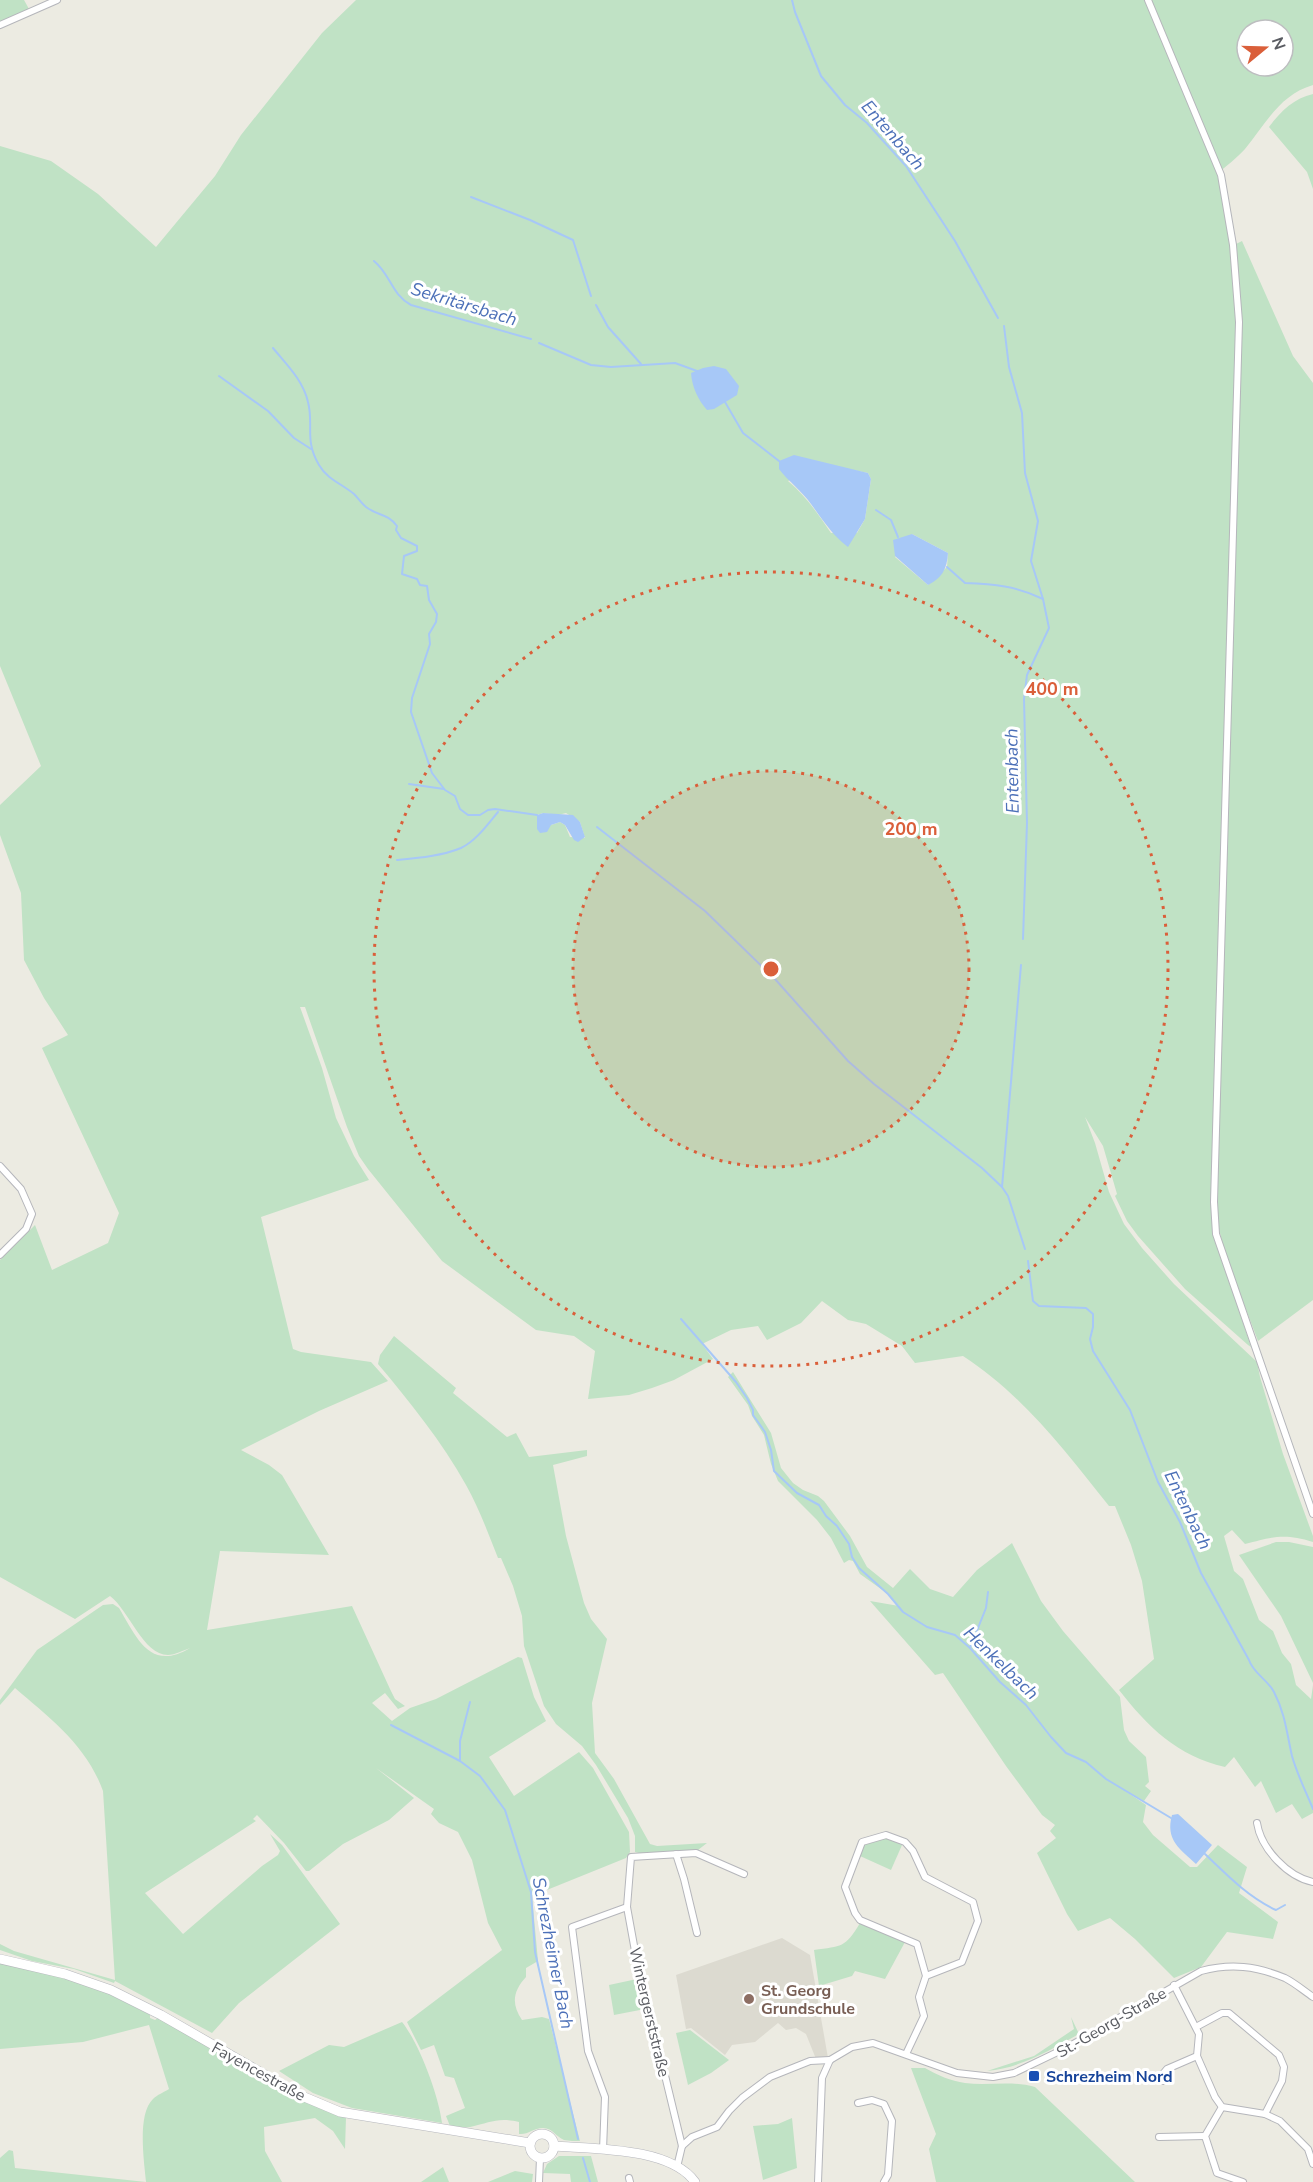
<svg xmlns="http://www.w3.org/2000/svg" width="1313" height="2182" viewBox="0 0 1313 2182" font-family="'Nunito Sans',sans-serif">
<rect width="100%" height="100%" fill="#ecebe2"/>
<path fill="#dcdad0" d="M782,1938L810,1955L828,2058L816,2059L806,2034L796,2028L786,2030L778,2023L755,2042L732,2045L725,2055L691,2028L686,2029L676,1975Z"/>
<g fill="#c0e2c5" fill-rule="evenodd">
<path d="M0,0H24L29,9L0,22Z"/>
<path d="M356,0H1313V85C1279,95 1266,124 1245,149C1237,158 1226,166 1217,174L1232,246L1242,241L1293,356L1313,383V1300L1258,1341C1243,1300 1223,1257 1216,1214L1211,1215L1216,1239L1251,1347L1248,1345L1185,1289L1138,1236L1127,1221L1115,1196L1117,1194L1103,1146L1085,1117L1095,1143L1109,1192L1124,1224L1142,1248L1174,1284L1257,1362L1260,1377L1283,1454L1313,1536V1542C1284,1533 1273,1537 1245,1544L1232,1530L1224,1536L1234,1571L1243,1579L1259,1620L1273,1631L1282,1653L1291,1664L1296,1685L1311,1699L1313,1685V1813L1302,1819L1292,1804L1276,1813L1261,1781L1255,1787L1234,1757L1225,1767C1177,1756 1148,1727 1119,1690L1154,1659L1142,1581L1131,1545L1115,1506H1109C1065,1451 1023,1395 963,1356L915,1363L902,1346L866,1324L848,1320L822,1301L801,1323L767,1340L758,1326L731,1330L702,1344L713,1359L674,1380L652,1388L629,1395L588,1399L595,1351L574,1336L536,1330L442,1261L368,1169L359,1156L347,1127L305,1007H300L322,1068L336,1118L354,1156L369,1180L261,1217L293,1349L301,1352L371,1362L388,1381L319,1411L241,1450L269,1465L282,1475L329,1555L220,1551L207,1630L352,1606L390,1689L395,1699L405,1706L398,1709L385,1693L372,1703L392,1721L410,1708L436,1699L518,1657L522,1658L534,1697L546,1721L489,1757L514,1796L579,1752L593,1768L629,1832L630,1852L626,1858L532,1896L538,1961L526,1968V1977C513,1991 511,2004 522,2020L542,2017L549,2019L580,2141C575,2141 569,2141 564,2140C556,2137 553,2128 543,2128C533,2128 528,2135 519,2134V2122C497,2117 490,2123 470,2127C464,2128 456,2126 450,2126L446,2116L465,2108L454,2078L445,2076L434,2045L421,2050L407,2022L502,1950L488,1923L472,1860L458,1832L439,1823L431,1814L434,1809L376,1768L414,1798L389,1820L343,1844L309,1871H306L284,1843L257,1815L253,1819L256,1821L145,1893L183,1934L262,1866L278,1855L280,1851L270,1834L282,1845L340,1924L239,2003L212,2033L115,1981L114,1983L74,1969L32,1961L0,1950V1944L14,1951L115,1980L103,1791C87,1746 50,1718 15,1688L0,1705V1700L37,1650L103,1605L113,1604L119,1608C137,1638 150,1672 190,1648C184,1650 175,1655 168,1655C143,1655 129,1610 110,1596L75,1619L0,1577V1260L35,1225L52,1270L108,1243L119,1213L42,1048L68,1035L44,998L24,960L21,893L0,835V805L41,766L0,666V146L51,161L98,194L156,247L215,176L241,135L322,33ZM1247,30H1283V66H1247ZM827,465L868,473L871,479L865,519L857,533H831C818,514 806,496 788,481ZM912,534L948,553L947,567L928,585L895,557ZM543,813L558,815L566,813L580,822L585,838L570,837L565,825L560,822L551,825L538,821L537,815Z"/>
<path d="M1313,94V189L1307,172L1269,127C1280,112 1294,98 1313,94Z"/>
<path d="M394,1336L456,1388L453,1393L507,1437L516,1433L529,1457L587,1450V1456L553,1465L566,1536L584,1603L591,1619L607,1639L592,1703L595,1753L614,1779L650,1844L657,1846L707,1843L698,1850L643,1854L635,1852V1836L628,1818L596,1765L582,1746L556,1724L544,1706L524,1646L522,1616L513,1586L501,1558H498C488,1533 479,1508 466,1485C442,1442 410,1402 378,1364L380,1355Z"/>
<path d="M733,1372L771,1433L781,1468L793,1483L803,1490L818,1496L824,1501L850,1536L867,1567L893,1588L910,1569L930,1589L953,1597L977,1570L1012,1543L1041,1601L1063,1631L1120,1697L1124,1730L1129,1741L1146,1757L1149,1782L1145,1786L1151,1791L1144,1801L1124,1790L1146,1805L1143,1822L1153,1835L1190,1867H1197L1218,1845L1247,1867L1239,1893L1278,1922L1273,1939L1227,1932L1201,1967L1174,1978L1135,1939L1110,1918L1078,1931L1067,1914L1037,1853L1056,1838L1050,1831L1055,1825L1042,1815L1006,1766L943,1673L935,1675L870,1601L899,1606L888,1594L860,1574L853,1561L849,1560L844,1563L831,1538L817,1520L778,1481L771,1464L764,1435L752,1416L748,1405L728,1377Z"/>
<path d="M1276,1542H1289L1313,1547V1683L1281,1616L1239,1555Z"/>
<path d="M886,1838L902,1845L891,1870L860,1856L864,1845Z"/>
<path d="M860,1923L905,1942L885,1979L855,1971L852,1976L819,1986L814,1950C842,1946 845,1948 860,1923Z"/>
<path d="M0,1963L71,1979L110,1993L150,2012V2018L155,2020L159,2017C218,2052 281,2096 346,2117L345,2149L333,2131L315,2118L264,2127L265,2151L282,2182H0V2158L9,2150L13,2151L15,2168L146,2182C144,2161 137,2114 153,2099C157,2095 164,2092 169,2089L149,2025L83,2042L0,2049Z"/>
<path d="M637,1979L645,2009L614,2015L609,1985Z"/>
<path d="M1071,2017L1079,2034C1050,2050 1021,2068 987,2071L1034,2056L1074,2029Z"/>
<path d="M402,2022C419,2043 439,2096 442,2123L352,2108L313,2093L279,2071L329,2045L344,2047Z"/>
<path d="M690,2030L729,2060L711,2073L688,2085L676,2033Z"/>
<path d="M925,2068C937,2075 951,2081 965,2083C989,2086 1011,2080 1035,2087L1135,2182H936L929,2149L936,2134L911,2068Z"/>
<path d="M792,2118L797,2168L763,2180L753,2126L778,2124Z"/>
<path d="M559,2156H591L598,2182H571L570,2174L543,2173L547,2164Z"/>
<path d="M443,2167L449,2182H421Z"/>
<path d="M515,2171L533,2174L532,2182H488Z"/>
</g>
<g fill="#a7c8f7">
<path d="M714,366L726,369L739,386L737,395L714,409L707,410C698,400 692,387 691,373L703,368Z"/>
<path d="M794,455L868,473L871,479L865,519L848,547C832,535 823,520 811,504C802,491 789,482 779,469V461Z"/>
<path d="M912,534L948,553C947,569 942,578 928,585L895,556L893,540Z"/>
<path d="M543,813L573,815L580,822L585,837L578,842L574,840L565,825L560,822L551,825L547,832L540,833L537,829V815Z"/>
<path d="M1178,1814L1212,1845L1196,1864C1180,1849 1165,1840 1172,1815Z"/>
</g>
<g fill="none" stroke-linecap="round" stroke-linejoin="round">
<g stroke="#a7c8f7" stroke-width="2">
<path d="M792,0L795,12L821,76L845,105L867,123L906,166L955,241L998,318"/>
<path d="M471,197L530,220L573,240L591,296"/>
<path d="M374,261C391,275 391,294 411,305L531,339"/>
<path d="M596,305L608,327L641,364"/>
<path d="M1004,326L1009,367L1022,413L1025,473L1038,521L1031,561L1043,599L1049,628L1027,675L1024,699L1027,823L1023,939"/>
<path d="M539,343L591,365L611,367L675,363L697,371"/>
<path d="M273,348C286,364 303,380 308,402C314,425 304,440 319,465C327,479 342,484 354,494C358,498 362,504 366,507C378,516 387,513 397,526L396,530L401,538L417,546V551L404,556L402,574L417,579L420,585L427,586L429,600L437,614L436,622L429,634L430,644L412,698L411,712L432,773L445,790L455,796L460,809L468,815H480L488,810L495,809L537,815"/>
<path d="M219,376L268,411L294,438L311,449"/>
<path d="M725,402L743,433L779,461"/>
<path d="M876,510L891,520L898,537"/>
<path d="M947,567L965,583C993,584 1017,586 1043,599"/>
<path d="M409,784L444,789"/>
<path d="M597,827L705,911L775,979L848,1061L874,1084L982,1168L1002,1187"/>
<path d="M397,860C418,858 442,856 461,848C476,841 488,824 498,812"/>
<path d="M1021,965L1002,1187L1008,1196L1025,1249"/>
<path d="M1028,1261L1033,1301L1039,1306L1086,1308L1093,1314V1327L1090,1339L1093,1351L1130,1410L1158,1482L1180,1522L1201,1573L1249,1660C1253,1673 1267,1679 1274,1692C1285,1713 1287,1734 1292,1756C1297,1774 1306,1792 1313,1809"/>
<path d="M681,1319L736,1382L747,1398L753,1410V1415L765,1432L771,1450L774,1471L797,1493L819,1505L826,1516L837,1526L849,1544L852,1557L859,1568L888,1594L903,1612L927,1627L955,1635L970,1648L1000,1682L1026,1705L1051,1737L1066,1753L1086,1762L1106,1779L1171,1818"/>
<path d="M970,1648L986,1608L988,1592"/>
<path d="M391,1725L460,1761L480,1776L505,1810L531,1892L535,1952L578,2139"/>
<path d="M460,1761V1741L470,1702"/>
<path d="M1205,1854C1227,1875 1248,1897 1276,1910L1285,1905"/>
<path d="M583,2158L590,2182"/>
</g>
<defs>
<g id="street">
<path d="M1148,0L1221,175L1233,245L1239,322L1218,1059L1214,1202L1216,1234L1313,1514"/>
<path d="M0,25L57,0"/>
<path d="M0,1166L21,1189L32,1214L26,1229L0,1255"/>
<path d="M1257,1823C1261,1849 1288,1877 1313,1882"/>
<path d="M676,1854L684,1879L697,1933"/>
<path d="M1174,1985L1199,2034L1197,2056L1215,2097L1222,2107L1265,2114L1280,2121L1308,2149L1313,2164"/>
<path d="M1196,2027L1222,2013H1229L1279,2055L1284,2067L1282,2081L1265,2114"/>
<path d="M906,2054L924,2016L919,1997L926,1976L917,1944L860,1920L855,1913L845,1887L862,1842L886,1835L905,1842L913,1851L925,1877L973,1902L978,1921L962,1962L926,1976"/>
<path d="M1163,2081L1162,2075L1167,2069L1197,2056"/>
<path d="M858,2103L872,2100L884,2104L892,2121L888,2175L884,2182"/>
<path d="M1222,2107L1205,2136L1217,2173L1243,2182"/>
<path d="M1159,2137L1205,2136"/>
<path d="M682,2146L692,2137L717,2127L729,2111L742,2098L770,2077L810,2061L830,2060"/>
<path d="M603,2150L605,2097L588,2051L572,1927L627,1907"/>
<path d="M677,2167L682,2146L635,1951L627,1907L631,1857L696,1853L744,1874"/>
<path d="M629,2178L630,2182"/>
<path d="M539,2182L540,2158"/>
<path d="M818,2182L822,2078L830,2060L852,2047L873,2043L957,2073L993,2077L1014,2073L1068,2047L1201,1971C1231,1963 1256,1966 1285,1978C1295,1983 1304,1991 1313,1997"/>
</g>
<g id="secondary">
<path d="M0,1959L65,1974L111,1990L161,2015L302,2096L340,2112L530,2143"/>
<circle cx="542" cy="2146" r="12"/>
<path d="M554,2146C593,2149 670,2147 695,2182"/>
</g>
</defs>
<use href="#street" stroke="#b5b6bb" stroke-width="8"/>
<use href="#secondary" stroke="#b6b7bd" stroke-width="10"/>
<use href="#street" stroke="#fff" stroke-width="6"/>
<use href="#secondary" stroke="#fff" stroke-width="9"/>
</g>
<circle cx="771" cy="969" r="198" fill="#da5f3a" fill-opacity=".12"/>
<g fill="none" stroke="#da5f3a" stroke-width="3" stroke-dasharray="3 6">
<circle cx="771" cy="969" r="198"/>
<circle cx="771" cy="969" r="397"/>
</g>
<circle fill="#8d6e63" stroke="#fff" stroke-width="2" cx="749" cy="1999" r="6"/>
<rect fill="#1a4fb4" stroke="#fff" stroke-width="2" x="1028" y="2070" width="12" height="12" rx="3"/>
<g text-anchor="middle" stroke-width="6" stroke-linejoin="round" paint-order="stroke">
<g font-size="16" font-weight="bold" fill="#785e54" stroke="#fff" text-anchor="start">
<text x="761" y="1996">St. Georg<tspan x="761" dy="18">Grundschule</tspan></text>
</g>
<g font-size="16" fill="#5a5c62" stroke="#fff">
<text transform="translate(650 2012) rotate(77)" y="6">Wintergerststraße</text>
<text transform="translate(1111 2022) rotate(-30)" y="6">St.-Georg-Straße</text>
<text transform="translate(259 2071) rotate(29)" y="6">Fayencestraße</text>
</g>
<g font-size="16" font-weight="bold" fill="#164399" stroke="#fff" text-anchor="start">
<text x="1046" y="2082">Schrezheim Nord</text>
</g>
<g font-size="18" font-style="italic" fill="#4c70b8" stroke="#fff">
<text transform="translate(893 135) rotate(49)" y="6">Entenbach</text>
<text transform="translate(464 304) rotate(17)" y="6">Sekritärsbach</text>
<text transform="translate(1012 771) rotate(-91)" y="6">Entenbach</text>
<text transform="translate(1188 1510) rotate(64)" y="6">Entenbach</text>
<text transform="translate(1001 1663) rotate(44)" y="6">Henkelbach</text>
<text transform="translate(553 1953) rotate(79)" y="6">Schrezheimer Bach</text>
</g>
</g>
<circle cx="771" cy="969" r="9" fill="#da5f3a" stroke="#fff" stroke-width="3"/>
<g font-size="18" text-anchor="middle" font-weight="bold" fill="#da5f3a" stroke="#fff" stroke-width="6" stroke-linejoin="round" paint-order="stroke">
<text x="1052" y="695">400 m</text>
<text x="911" y="835">200 m</text>
</g>
<g transform="translate(1265 48) rotate(71)"><circle r="28" fill="#ffffff" stroke="#bdbec0" stroke-width="1.5"/>
<path d="M0-4.5L10 22L0 15L-10 22Z" fill="#da5f3a"/>
<text y="-9" font-size="16" font-weight="bold" text-anchor="middle" fill="#5a5c62">N</text>
</g>
</svg>
